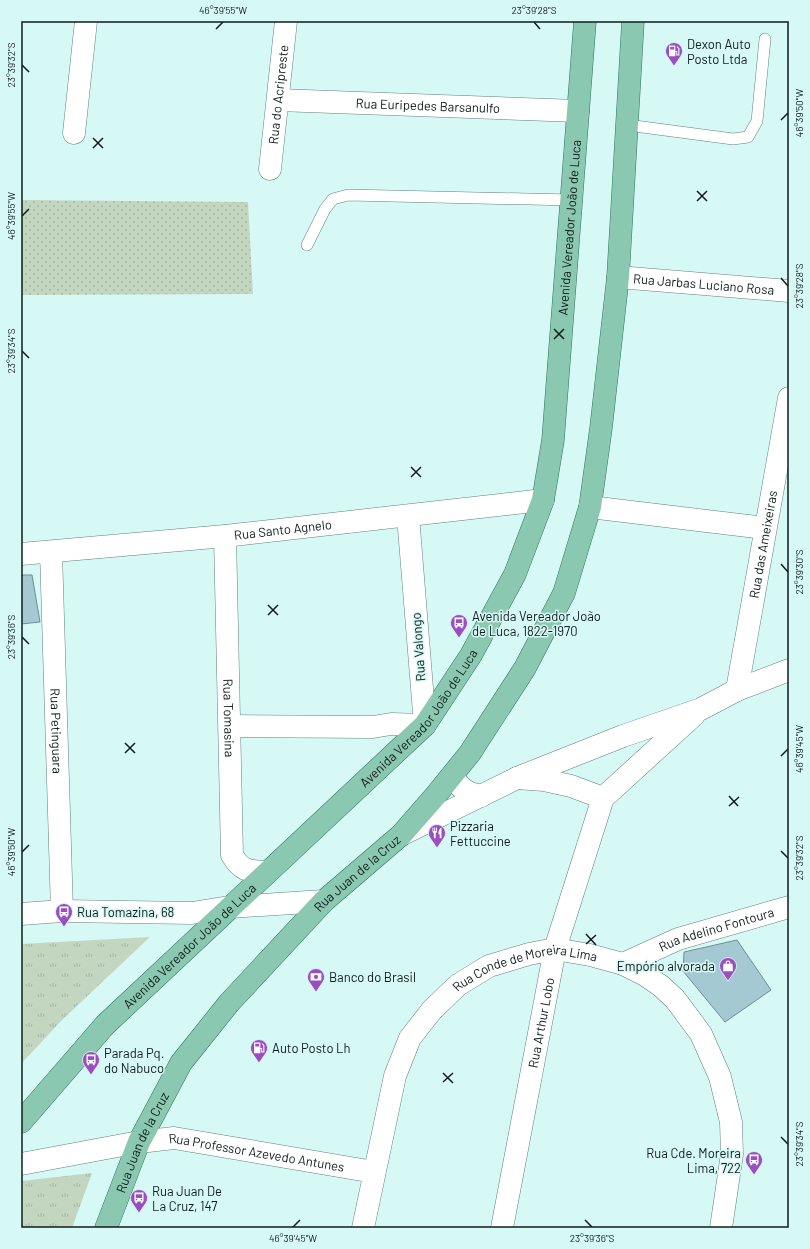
<svg xmlns="http://www.w3.org/2000/svg" width="810" height="1249" viewBox="0 0 810 1249" font-family="Barlow,sans-serif">
<defs>
<pattern id="grass-dots" width="8" height="8" patternUnits="userSpaceOnUse"><rect width="8" height="8" fill="#c3d7c0"/><path d="M2 2h.1M6 6h.1" fill="none" stroke="#a6b8a4" stroke-width="1.8" stroke-linecap="round"/></pattern>
<pattern id="park-tufts" width="24" height="20" patternUnits="userSpaceOnUse"><rect width="24" height="20" fill="#c3d7c0"/><path d="M3 7l-1-3M5 7V3M7 7l1-3M15 17l-1-3M17 17v-4M19 17l1-3" fill="none" stroke="#a6b8a4"/></pattern>
</defs>
<rect width="100%" height="100%" fill="#d7f9f6"/>
<path fill="url(#grass-dots)" d="M21,200L248,202L253,294L21,295Z"/>
<g fill="url(#park-tufts)">
<path d="M150,937L62,1020L21,1064V944Z"/>
<path d="M92,1173L72,1228H21V1181Z"/>
</g>
<g fill="#a4c9d2" stroke="#6f8d94">
<path d="M21,575H32L40,622L21,624Z"/>
<path d="M737,940L771,990L725,1022L683,971L684,952Z"/>
</g>
<g fill="none" stroke-linecap="round" stroke-linejoin="round">
<defs>
<g id="lane">
<path d="M627,125L733,139L748,137L757,121L765,39"/>
<path d="M307,245L325,209L333,199L348,195L571,200"/>
</g>
<g id="street">
<path id="s1" d="M278,100L578,111"/>
<path d="M74,133L86,21"/>
<path id="s2" d="M270,169L286,21"/>
<path id="s3" d="M618,277L789,291"/>
<path d="M590,507L765,528"/>
<path id="s4" d="M225,536L232,855C242,872 249,871 268,872"/>
<path id="s5" d="M51,552L62,911"/>
<path id="s6" d="M21,554L225,536L543,500"/>
<path id="s7" d="M737,690L789,398"/>
<path d="M230,726L373,727L391,724L425,725L408,516"/>
<path d="M517,778L623,736L701,709L737,690L789,670"/>
<path d="M603,798L694,715"/>
<path id="s8" d="M623,964L678,939L789,907"/>
<path id="s9" d="M502,1228L555,949"/>
</g>
<g id="secondary">
<path d="M452,776C460,788 466,793 481,796"/>
<path d="M401,835L517,778L544,780L571,786L603,798L555,949"/>
<path d="M21,914L62,911L192,913L229,907L324,901"/>
<path id="s10" d="M21,1164L139,1142L174,1138L374,1172"/>
<path id="s11" d="M363,1228L395,1076L410,1038L432,1010L458,985L489,966L529,954L555,949L590,955L623,964L645,975L661,986L675,999L701,1034L720,1077L731,1122L732,1154L721,1228"/>
</g>
<g id="primary">
<path id="s12" d="M21,1122L105,1025L425,725L471,655L515,574L543,500L553,440L585,21"/>
<path id="s13" d="M106,1228L139,1142L181,1063L229,1003L324,901L401,835L436,795L470,753L525,668L564,593L590,507L601,428L618,277L633,21"/>
</g>
</defs>
<use href="#lane" stroke="#61807e" stroke-width="12"/>
<use href="#street" stroke="#61807e" stroke-width="23"/>
<use href="#secondary" stroke="#61807e" stroke-width="23"/>
<use href="#primary" stroke="#2d745b" stroke-width="23"/>
<use href="#lane" stroke="#fff" stroke-width="11"/>
<use href="#street" stroke="#fff" stroke-width="22"/>
<use href="#secondary" stroke="#fff" stroke-width="22"/>
<use href="#primary" stroke="#8bc8b1" stroke-width="22"/>
</g>
<path fill="none" stroke="#101c1b" stroke-width="1.5" d="M534,22L540,29M216,29L223,22M22,65L29,72M781,120L788,113M93,138L103,148M93,148L103,138M697,191L707,201M697,201L707,191M22,216L29,209M781,278L788,286M554,329L564,339M554,339L564,329M22,351L29,358M411,467L421,477M411,477L421,467M781,564L788,572M268,605L278,615M268,615L278,605M22,637L29,644M125,743L135,753M125,753L135,743M781,756L788,749M729,796L738,806M729,806L739,797M781,851L788,858M22,852L29,845M586,934L596,945M586,944L596,935M443,1073L453,1083M443,1082L453,1073M781,1137L788,1144M585,1220L592,1227M293,1227L300,1220"/>
<defs>
<symbol id="fuel-pin" viewBox="-11 -11 22 30"><path d="M0 17L-7.5 6A9.5 9.5 0 1 1 7.5 6Z" fill="#9a4ec0" stroke="#d7f9f6"/><path d="M-5.5-6h7V0h2V4h1.3V-2.5L3-4.5l.8-.8L6-3V5H2.5V1h-1V6h-7ZM-4.2-4.7v3.2H.2V-4.7Z" fill="#fff"/></symbol>
<symbol id="bus-pin" viewBox="-11 -11 22 30"><path d="M0 17L-7.5 6A9.5 9.5 0 1 1 7.5 6Z" fill="#9a4ec0" stroke="#d7f9f6"/><path d="M-5-6H5V4H4V6H2V4H-2V6H-4V4H-5ZM-3.5-4V0h7V-4ZM-3.5 1.2v1.5H-2V1.2ZM2 1.2v1.5H3.5V1.2Z" fill="#fff"/></symbol>
<symbol id="restaurant-pin" viewBox="-11 -11 22 30"><path d="M0 17L-7.5 6A9.5 9.5 0 1 1 7.5 6Z" fill="#9a4ec0" stroke="#d7f9f6"/><path d="M-5-6h1v4h1v-4h1v4h1v-4h1v5L-1.5 .5V6h-2V.5L-5-1ZM5-6V6H3V1.5H1.5Q1.5-4 5-6Z" fill="#fff"/></symbol>
<symbol id="shop-pin" viewBox="-11 -11 22 30"><path d="M0 17L-7.5 6A9.5 9.5 0 1 1 7.5 6Z" fill="#9a4ec0" stroke="#d7f9f6"/><path d="M-5-2.5h2.3a2.7 3.5 0 0 1 5.4 0H5L5.5 6h-11ZM-1.5-2.5h3a1.5 2.3 0 0 0-3 0Z" fill="#fff"/></symbol>
<symbol id="bank-pin" viewBox="-11 -11 22 30"><path d="M0 17L-7.5 6A9.5 9.5 0 1 1 7.5 6Z" fill="#9a4ec0" stroke="#d7f9f6"/><path d="M-6-4H6V4H-6ZM0-2.3a2.3 2.3 0 1 0 0 4.6a2.3 2.3 0 1 0 0-4.6Z" fill="#fff"/></symbol>
</defs>
<g fill-rule="evenodd">
<use href="#fuel-pin" x="664" y="41" width="20" height="27"/>
<use href="#bus-pin" x="449" y="613" width="20" height="27"/>
<use href="#restaurant-pin" x="427" y="823" width="20" height="27"/>
<use href="#bus-pin" x="54" y="902" width="20" height="27"/>
<use href="#shop-pin" x="718" y="956" width="20" height="27"/>
<use href="#bank-pin" x="306" y="967" width="20" height="27"/>
<use href="#fuel-pin" x="249" y="1038" width="20" height="27"/>
<use href="#bus-pin" x="81" y="1050" width="20" height="27"/>
<use href="#bus-pin" x="744" y="1150" width="20" height="27"/>
<use href="#bus-pin" x="129" y="1188" width="20" height="27"/>
</g>
<g text-anchor="middle" stroke-width="3" stroke-linejoin="round" paint-order="stroke">
<g font-size="13" fill="#101c1b" stroke="#d7f9f6" text-anchor="start">
<text x="687" y="49">Dexon Auto<tspan x="687" dy="15">Posto Ltda</tspan></text>
<text x="472" y="621">Avenida Vereador João<tspan x="472" dy="15">de Luca, 1822-1970</tspan></text>
<text x="450" y="831">Pizzaria<tspan x="450" dy="15">Fettuccine</tspan></text>
<text x="77" y="917">Rua Tomazina, 68</text>
<text x="715" y="971" text-anchor="end">Empório alvorada</text>
<text x="329" y="982">Banco do Brasil</text>
<text x="272" y="1053">Auto Posto Lh</text>
<text x="104" y="1058">Parada Pq.<tspan x="104" dy="15">do Nabuco</tspan></text>
<text x="741" y="1158" text-anchor="end">Rua Cde. Moreira<tspan x="741" dy="15">Lima, 722</tspan></text>
<text x="152" y="1196">Rua Juan De<tspan x="152" dy="15">La Cruz, 147</tspan></text>
</g>
<g font-size="13" fill="#101c1b" stroke="#d7f9f6">
<text dy="5" stroke="none"><textPath href="#s2" startOffset="75">Rua do Acripreste</textPath></text>
<text dy="5" stroke="none"><textPath href="#s1" startOffset="150">Rua Euripedes Barsanulfo</textPath></text>
<text dy="5" stroke="none"><textPath href="#s12" startOffset="1096">Avenida Vereador João de Luca</textPath></text>
<text dy="5" stroke="none"><textPath href="#s3" startOffset="86">Rua Jarbas Luciano Rosa</textPath></text>
<text dy="5" stroke="none"><textPath href="#s6" startOffset="263">Rua Santo Agnelo</textPath></text>
<text dy="5" stroke="none"><textPath href="#s7" startOffset="148">Rua das Ameixeiras</textPath></text>
<text transform="translate(418 647) rotate(-94)" y="5">Rua Valongo</text>
<text dy="5" stroke="none"><textPath href="#s12" startOffset="568">Avenida Vereador João de Luca</textPath></text>
<text dy="5" stroke="none"><textPath href="#s4" startOffset="182">Rua Tomasina</textPath></text>
<text dy="5" stroke="none"><textPath href="#s5" startOffset="179">Rua Petinguara</textPath></text>
<text dy="5" stroke="none"><textPath href="#s13" startOffset="441">Rua Juan de la Cruz</textPath></text>
<text dy="5" stroke="none"><textPath href="#s8" startOffset="100">Rua Adelino Fontoura</textPath></text>
<text dy="5" stroke="none"><textPath href="#s12" startOffset="244">Avenida Vereador João de Luca</textPath></text>
<text dy="5" stroke="none"><textPath href="#s11" startOffset="339">Rua Conde de Moreira Lima</textPath></text>
<text dy="5" stroke="none"><textPath href="#s9" startOffset="209">Rua Arthur Lobo</textPath></text>
<text dy="5" stroke="none"><textPath href="#s13" startOffset="93">Rua Juan de la Cruz</textPath></text>
<text dy="5" stroke="none"><textPath href="#s10" startOffset="239">Rua Professor Azevedo Antunes</textPath></text>
</g>
</g>
<rect width="810" height="1249" fill="none" stroke="#d7f9f6" stroke-width="44"/>
<rect x="22" y="22" width="766" height="1205" fill="none" stroke="#101c1b" stroke-width="1.5"/>
<g font-size="10" text-anchor="middle" fill="#101c1b">
<text x="223" y="14">46°39'55"W</text>
<text x="534" y="14">23°39'28"S</text>
<text transform="translate(11 65) rotate(-90)" y="4">23°39'32"S</text>
<text transform="translate(799 113) rotate(-90)" y="4">46°39'50"W</text>
<text transform="translate(11 216) rotate(-90)" y="4">46°39'55"W</text>
<text transform="translate(799 286) rotate(-90)" y="4">23°39'28"S</text>
<text transform="translate(11 351) rotate(-90)" y="4">23°39'34"S</text>
<text transform="translate(799 572) rotate(-90)" y="4">23°39'30"S</text>
<text transform="translate(11 637) rotate(-90)" y="4">23°39'36"S</text>
<text transform="translate(799 749) rotate(-90)" y="4">46°39'45"W</text>
<text transform="translate(11 852) rotate(-90)" y="4">46°39'50"W</text>
<text transform="translate(799 858) rotate(-90)" y="4">23°39'32"S</text>
<text transform="translate(799 1144) rotate(-90)" y="4">23°39'34"S</text>
<text x="293" y="1242">46°39'45"W</text>
<text x="592" y="1242">23°39'36"S</text>
</g>
</svg>
